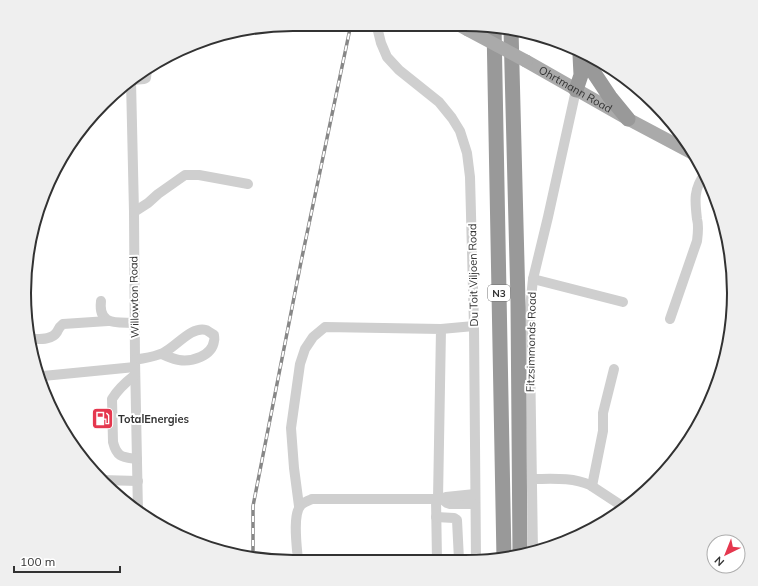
<svg xmlns="http://www.w3.org/2000/svg" width="758" height="586" viewBox="0 0 758 586" font-family="Mulish,sans-serif">
<rect width="100%" height="100%" fill="#fff"/>
<g fill="none" stroke-linecap="round" stroke-linejoin="round">
<g stroke="#cfcfcf" stroke-width="10">
<path d="M378,24V31L381,43L387,57L399,70L439,102L452,118L460,131L467,153L470,177L474,326L476,560"/>
<path d="M133,80L144,79L146,78L147,69"/>
<path d="M131,81L134,212L135,360L138,512"/>
<path d="M134,212L148,203L158,194L185,175H199L248,184"/>
<path d="M533,279L623,302"/>
<path d="M101,301C98,326 117,322 134,323"/>
<path d="M670,319L697,241C698,233 699,226 697,219C695,202 693,189 705,174"/>
<path d="M441,329L474,326"/>
<path d="M32,339C40,339 52,340 57,332C59,328 59,327 63,324L108,321"/>
<path d="M135,360C144,358 154,357 163,353C176,347 191,326 206,330C208,331 211,333 214,335C214,337 215,339 214,341C212,356 192,362 179,360C173,359 167,356 161,354"/>
<path d="M135,375C126,382 118,389 112,399L113,442C117,458 123,457 137,459"/>
<path d="M39,380L43,376L135,367"/>
<path d="M532,479C551,479 572,477 590,485L625,508"/>
<path d="M101,480L138,481"/>
<path d="M592,486L603,431V413L614,369"/>
<path d="M436,499L437,560"/>
<path d="M442,499L447,503L450,504H475"/>
<path d="M299,506L294,468L291,428L300,364L305,349L313,337L325,327L441,329L438,499"/>
<path d="M436,517L454,518L457,520L459,560"/>
<path d="M533,552L530,355V308L533,279L548,217L576,90"/>
<path d="M298,560C297,548 292,514 301,505C304,502 307,501 312,499H442L446,497L475,494"/>
</g>
<g stroke="#aaa" stroke-width="13">
<path d="M457,24L468,30"/>
<path id="s1" d="M526,61L628,119L694,154"/>
</g>
<g stroke="#999" stroke-width="15">
<path d="M494,26L504,559"/>
<path d="M511,29L518,302L520,555"/>
<path d="M578,49L610,97L628,119"/>
<path d="M576,90L581,75L580,55"/>
</g>
<defs>
<path id="rail" d="M253,558V506L301,262L351,24"/>
</defs>
<use href="#rail" stroke="#878787" stroke-width="3.5"/>
<use href="#rail" stroke="#fff" stroke-width="2" stroke-dasharray="6" stroke-linecap="butt"/>
<path stroke="#aaa" stroke-width="13" d="M468,30L526,61"/>
</g>
<defs>
<symbol id="fuel-square" viewBox="-11 -11 22 22"><rect x="-9" y="-9" width="18" height="18" rx="4" fill="#e5374e" stroke="#fff"/><path d="M-5.5-6h7V0h2V4h1.3V-2.5L3-4.5l.8-.8L6-3V5H2.5V1h-1V6h-7ZM-4.2-4.7v3.2H.2V-4.7Z" fill="#fff"/></symbol>
</defs>
<g fill-rule="evenodd">
<use href="#fuel-square" x="90" y="406" width="25" height="25"/>
</g>
<g text-anchor="middle" stroke-width="4" stroke-linejoin="round" paint-order="stroke">
<rect fill="#fff" stroke="#707070" stroke-width="1" x="488" y="285" width="22" height="16" rx="3"/>
<g font-size="10" font-weight="bold" fill="#323232">
<text x="499" y="297">N3</text>
</g>
<g font-size="11" fill="#323232" stroke="#fff">
<text dy="4" stroke="none"><textPath href="#s1" startOffset="57">Ohrtmann Road</textPath></text>
<text transform="translate(473 275) rotate(-91)" y="4">Du Toit Viljoen Road</text>
<text transform="translate(134 297) rotate(-91)" y="4">Willowton Road</text>
<text transform="translate(531 342) rotate(-89)" y="4">Fitzsimmonds Road</text>
</g>
<g font-size="11" font-weight="bold" fill="#323232" stroke="#fff" text-anchor="start">
<text x="118" y="423">TotalEnergies</text>
</g>
</g>
<path d="M0 0H758V586H0ZM293 31H465A262 262 0 0 1 727 293V293A262 262 0 0 1 465 555H293A262 262 0 0 1 31 293V293A262 262 0 0 1 293 31Z" fill="#efefef" fill-rule="evenodd"/>
<path fill="none" stroke="#323232" stroke-width="2" d="M293 31H465A262 262 0 0 1 727 293V293A262 262 0 0 1 465 555H293A262 262 0 0 1 31 293V293A262 262 0 0 1 293 31Z"/>
<g transform="translate(726 554) rotate(223)"><circle r="19" fill="#ffffff" stroke="#adadad"/>
<path d="M0-3L7 15L0 10L-7 15Z" fill="#e5374e"/>
<text y="-6" font-size="11" font-weight="bold" text-anchor="middle" fill="#323232">N</text>
</g>
<path d="M14 566v6h106v-6" fill="none" stroke="#323232" stroke-width="2"/>
<text x="20" y="566" font-size="12" fill="#323232" stroke="#ffffff" stroke-width="3" paint-order="stroke">100 m</text>
</svg>
